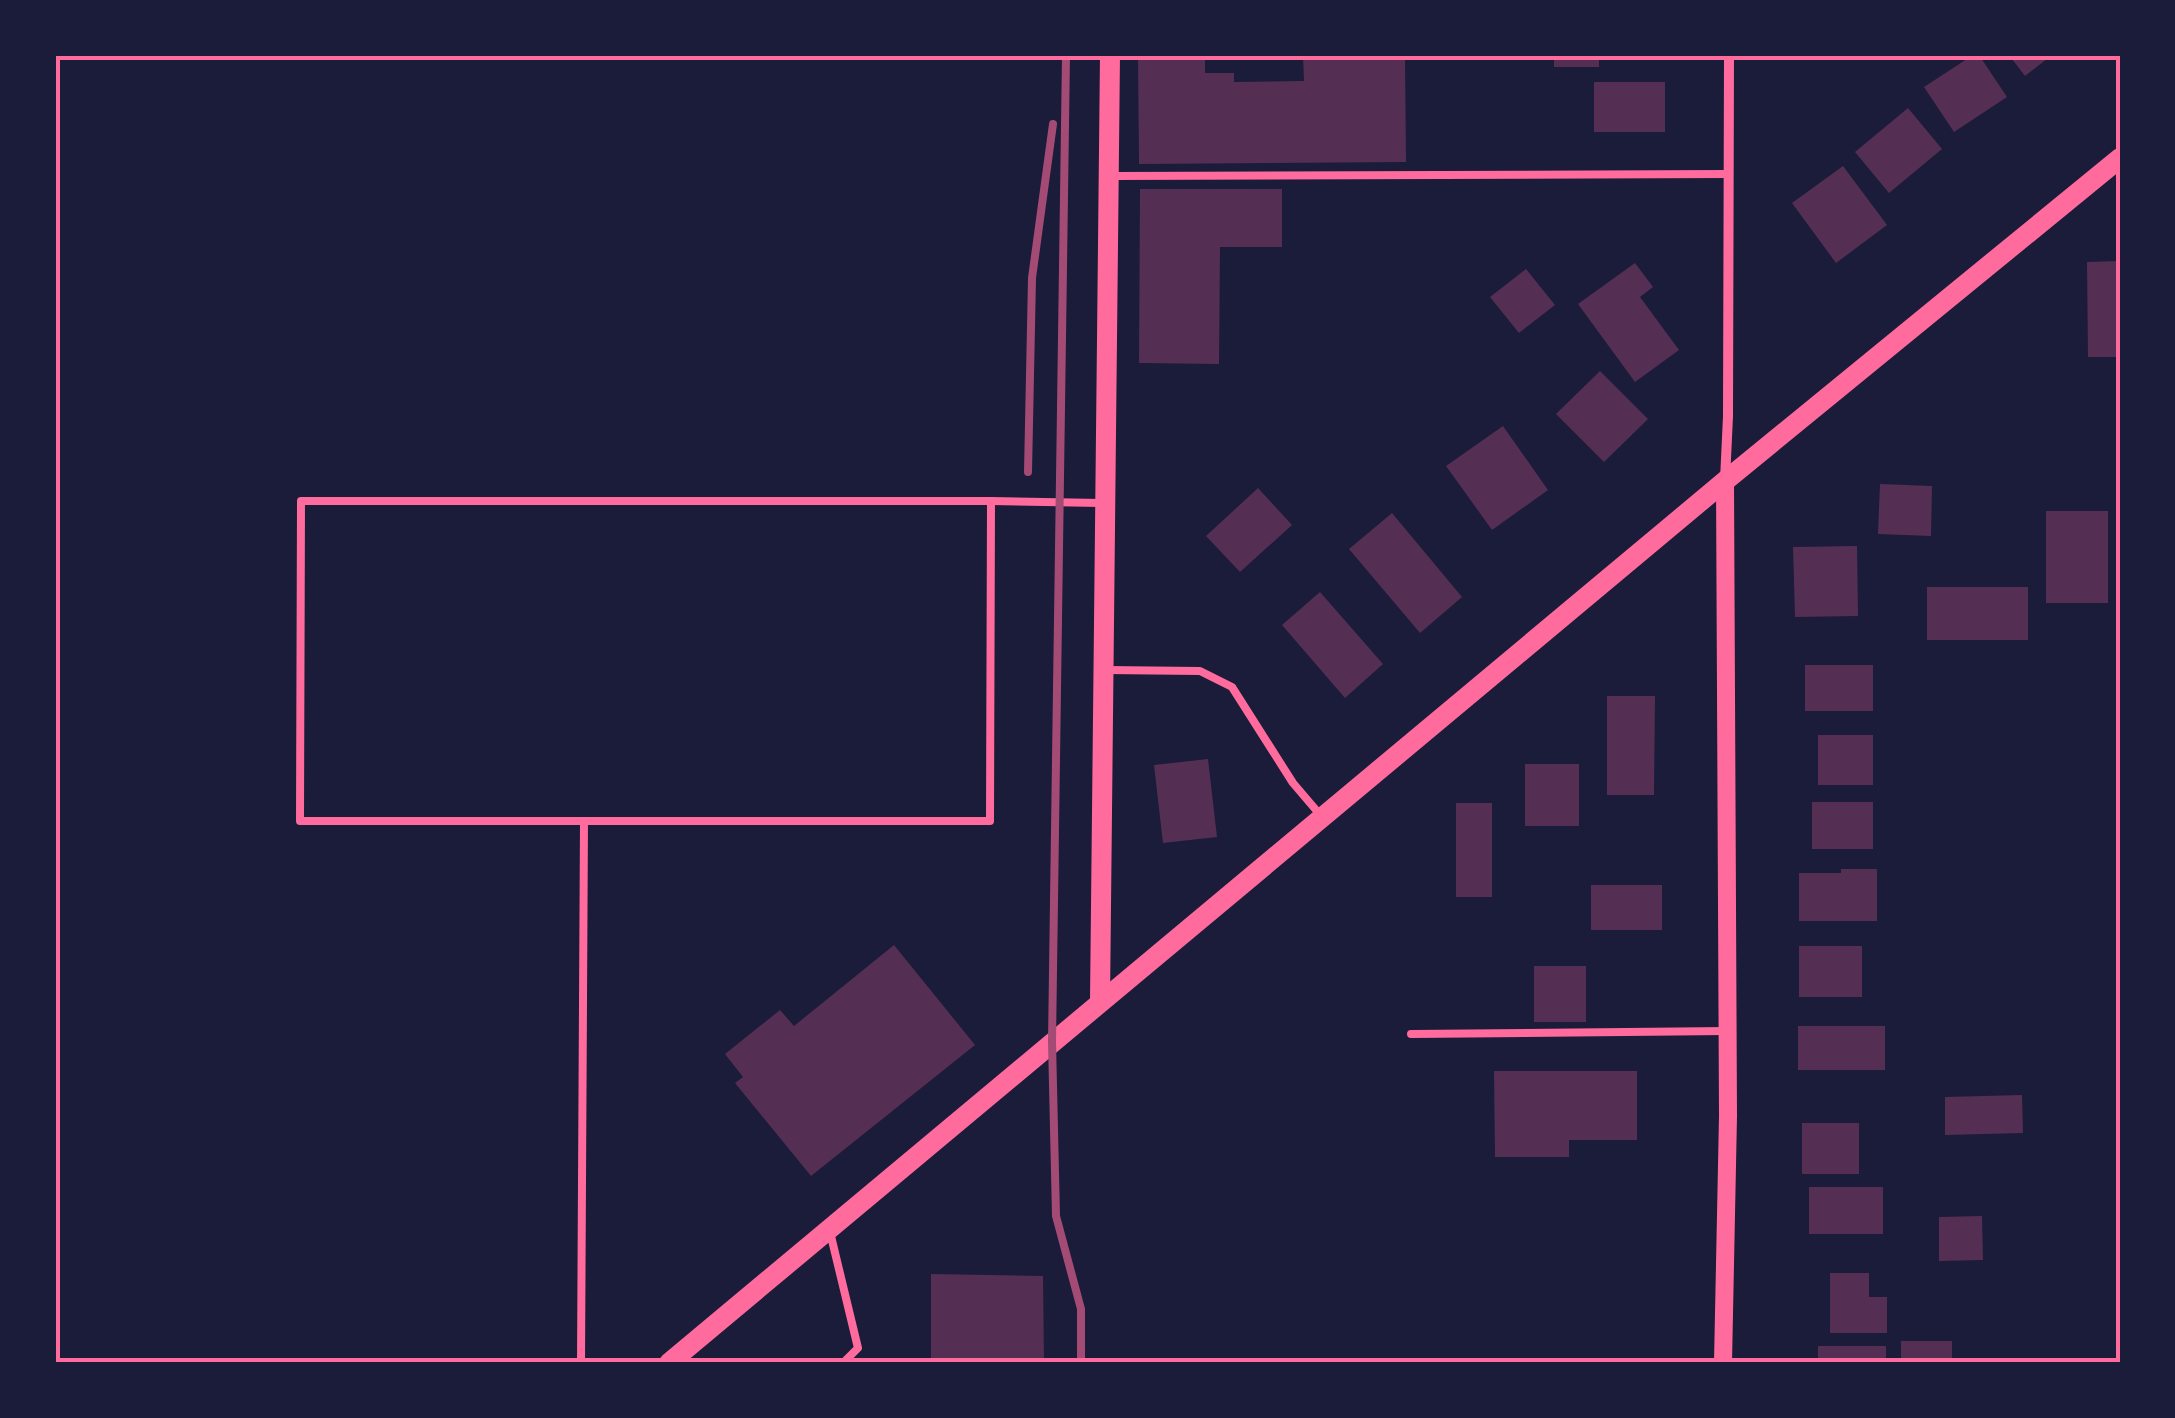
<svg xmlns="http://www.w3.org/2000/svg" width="2175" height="1418" viewBox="0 0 2175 1418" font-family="Manrope,sans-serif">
<rect width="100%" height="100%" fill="#1b1b3a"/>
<g fill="#542f53">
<path d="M1138,55H1205V73H1234V82L1304,81L1303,55H1405L1406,162L1139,164Z"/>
<rect x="1554" y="55" width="45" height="12"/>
<path d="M1973,55H1979L2007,97L1954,132L1924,87Z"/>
<path d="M2009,55H2052L2025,76Z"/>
<rect x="1594" y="82" width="71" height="50"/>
<path d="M1908,108L1942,149L1889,193L1855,152Z"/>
<path d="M1843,166L1887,225L1836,263L1792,203Z"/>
<path d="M1140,189H1282V247H1220L1219,364L1139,363Z"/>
<path d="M2120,261V357H2088L2087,262Z"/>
<path d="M1635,263L1653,287L1640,297L1679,350L1635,382L1578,304Z"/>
<path d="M1526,269L1555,305L1519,333L1490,297Z"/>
<path d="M1600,371L1648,419L1604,462L1556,414Z"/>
<path d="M1503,426L1548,490L1492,530L1446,466Z"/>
<path d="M1880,484L1932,486L1931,536L1878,534Z"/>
<path d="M1258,488L1292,525L1240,572L1206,536Z"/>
<rect x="2046" y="511" width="62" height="92"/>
<path d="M1392,513L1462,597L1420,633L1349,549Z"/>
<path d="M1857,546L1858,616L1795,617L1793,547Z"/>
<rect x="1927" y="587" width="101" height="53"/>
<path d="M1320,592L1383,664L1345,698L1282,625Z"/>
<rect x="1805" y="665" width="68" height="46"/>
<path d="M1607,696H1655L1654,795H1607Z"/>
<rect x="1818" y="735" width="55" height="50"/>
<path d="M1208,759L1217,837L1163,843L1154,765Z"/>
<rect x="1525" y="764" width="54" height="62"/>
<rect x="1812" y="802" width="61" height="47"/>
<rect x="1456" y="803" width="36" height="94"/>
<path d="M1841,869H1877V921H1799V873H1841Z"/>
<rect x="1591" y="885" width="71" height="45"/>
<path d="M894,945L975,1045L811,1176L735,1083L743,1077L725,1054L780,1010L794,1026Z"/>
<rect x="1799" y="946" width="63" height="51"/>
<rect x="1534" y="966" width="52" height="56"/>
<rect x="1798" y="1026" width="87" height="44"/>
<path d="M1494,1071H1637V1140H1569V1157H1495Z"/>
<path d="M2022,1095L2023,1133L1945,1135V1097Z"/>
<rect x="1802" y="1123" width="57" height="51"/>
<rect x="1809" y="1187" width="74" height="47"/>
<path d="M1982,1216L1983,1260L1939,1261V1217Z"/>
<path d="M1830,1273H1869V1297H1887V1333H1830Z"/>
<path d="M931,1274L1043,1276L1044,1363H931Z"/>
<rect x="1901" y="1341" width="51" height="22"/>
<rect x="1818" y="1346" width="68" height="17"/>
</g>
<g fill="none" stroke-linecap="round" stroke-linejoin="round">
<g stroke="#ff6b9d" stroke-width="8">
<path d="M1113,176L1728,174"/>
<path d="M301,501H991L990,821H300Z"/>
<path d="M991,501L1101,503"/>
<path d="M1105,670L1200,671L1232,687L1293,783L1322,817"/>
<path d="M1411,1034L1727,1031"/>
<path d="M830,1232L858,1348L843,1363"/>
<path d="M581,1363L584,821"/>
</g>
<path stroke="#ff6b9d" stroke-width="10" d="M1725,480L1728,416L1729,55"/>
<path stroke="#ff6b9d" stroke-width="18" d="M1723,1363L1728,1116L1725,481"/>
<g stroke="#ff6b9d" stroke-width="20">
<path d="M1100,1001L1110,55"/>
<path d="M669,1363L1725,481L2120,158"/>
</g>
<g stroke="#a44b75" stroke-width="8">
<path d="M1066,55L1052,1042L1056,1216L1081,1309V1363"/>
<path d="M1028,472L1032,278L1053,124"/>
</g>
</g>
<rect width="2175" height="1418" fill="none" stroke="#1b1b3a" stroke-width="115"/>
<rect x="58" y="58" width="2060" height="1302" fill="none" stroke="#ff6b9d" stroke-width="4"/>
</svg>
